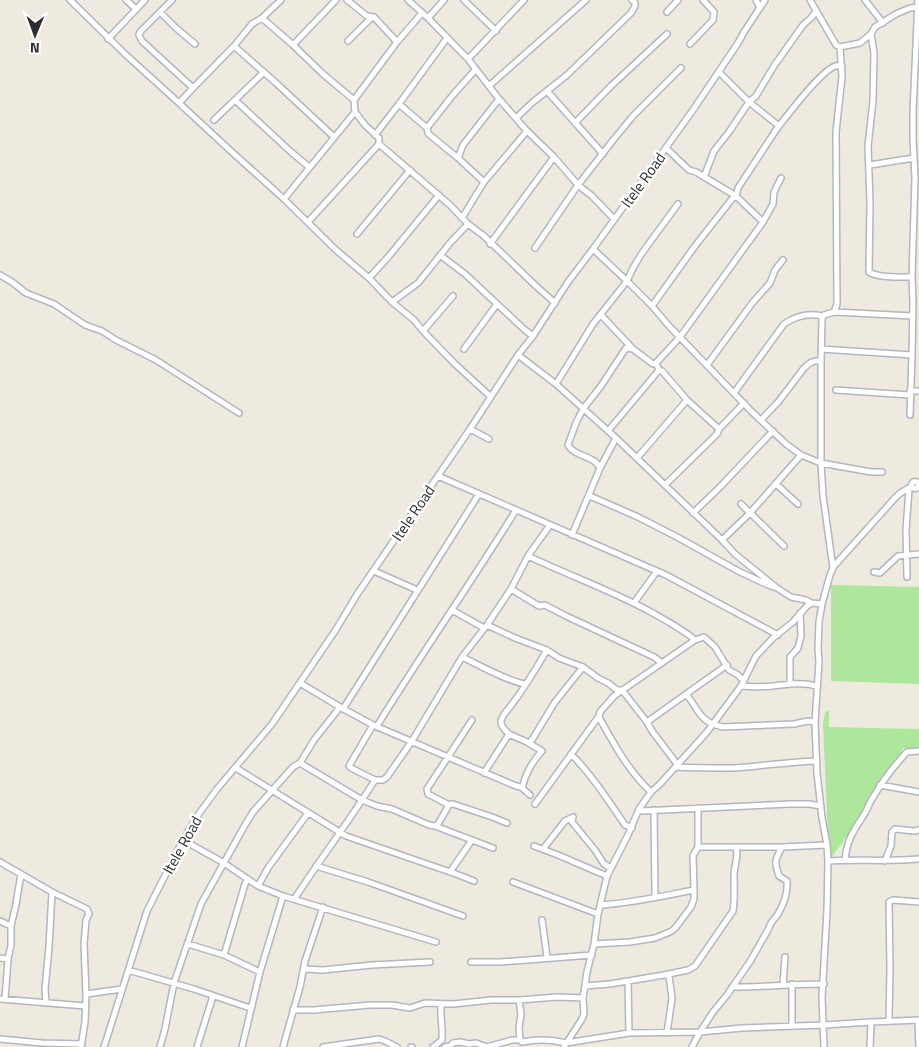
<svg xmlns="http://www.w3.org/2000/svg" width="919" height="1047" font-family="'Titillium Web',sans-serif">
<style>
.green{fill:#aee79b}
.lines{fill:none;stroke-linecap:round;stroke-linejoin:round}
.minor-casing{stroke:#b3b5c1;stroke-width:8}
.minor{stroke:#fff;stroke-width:5}
.labels{text-anchor:middle;dominant-baseline:central;stroke-width:5;stroke-linejoin:round;paint-order:stroke}
.street-label{font-size:15px;fill:#2d2d2d;stroke:#fff}
</style>
<rect width="100%" height="100%" fill="#efeae0"/>
<path class="green" d="M 831,585 L 919,587 L 919,684 L 831,681 Z
M 829,710 L 829,727 L 919,729 L 919,749 L 903,748 C 888,780 867,810 845,839 C 840,846 835,853 829,860 L 823,724 L 825,713 Z"/>
<g class="lines">
<defs>
<path id="minor" d="M 70,0 L 125,54 L 179,103 L 233,153 L 284,199 L 336,250 L 369,278 L 392,302 L 414,320 L 423,331 L 455,364 L 491,397
M 126,0 L 136,9
M 172,0 L 140,32 L 139,35 L 142,41 L 193,88 L 234,46 L 252,24 L 262,18 L 293,45 L 323,74 L 354,100 L 355,112 L 365,125 L 379,138 L 379,144 L 451,206 L 468,224 L 484,236 L 536,286 L 555,303
M 347,0 L 367,16 L 374,17 L 397,42
M 408,0 L 428,18 L 468,59 L 499,99 L 527,131 L 554,157 L 578,185 L 592,196 L 614,219
M 464,0 L 496,31
M 756,0 L 760,8
M 810,0 L 836,45 L 840,47 L 860,43 L 871,34 L 875,27 L 896,14 L 910,8 L 918,7
M 865,0 L 883,23
M 160,12 L 176,28 L 195,44
M 667,12 L 678,0
M 262,18 L 281,0
M 428,18 L 444,0
M 871,34 L 874,53 L 873,101 L 868,146 L 870,202 L 869,272 C 877,278 901,277 912,277
M 108,39 L 145,0
M 348,41 L 372,17
M 690,44 L 713,20 L 714,12 L 703,0
M 293,45 L 336,0
M 234,46 L 275,82 L 334,137
M 468,59 L 524,0
M 490,85 L 586,0
M 547,91 L 603,154
M 235,100 L 290,151 L 309,167
M 354,100 L 397,42 L 422,13
M 179,103 L 193,88
M 399,104 L 427,128 L 428,133 L 431,136 L 458,158 L 484,182
M 516,118 L 533,102 L 567,75 L 631,13 L 635,6 L 635,3 L 632,0
M 214,120 L 264,72
M 575,123 L 611,86 L 667,34
M 779,126 C 790,112 820,72 835,66 C 838,65 839,66 842,67
M 427,128 L 452,96 L 476,69
M 375,135 L 399,104 L 447,38
M 666,148 L 689,170 L 696,172 L 736,196 L 763,222
M 458,158 L 463,145 L 499,99
M 870,165 L 914,158
M 704,177 L 714,151 L 729,132 L 749,102 L 756,96 L 774,66 L 803,25 L 812,17 L 816,11
M 284,199 L 355,112
M 462,218 L 484,182 L 527,131
M 308,222 L 379,144
M 357,234 L 410,170
M 490,244 L 554,157
M 535,248 L 578,185 L 614,139 L 633,116 L 681,68
M 593,249 L 627,281 L 652,306 L 669,326 L 752,412 L 786,444 L 801,455 L 821,463 L 871,472 L 882,472
M 440,255 L 465,274 L 525,330 L 533,336
M 0,275 L 12,282 L 26,293 L 54,304 L 85,325 L 102,331 L 116,340 L 156,360 L 239,413
M 369,278 L 389,256 L 439,195
M 392,302 L 418,283 L 450,243 L 468,224
M 652,306 L 695,246 L 732,199 L 736,196 L 738,188 L 776,130 L 779,126 L 749,102 L 719,72
M 834,312 L 913,316
M 601,315 L 633,349 L 653,364 L 656,363
M 423,331 L 453,296
M 464,349 L 497,304
M 821,349 L 912,355
M 518,355 L 556,384 L 616,438 L 722,540 L 735,554 L 777,588
M 656,363 L 680,337 L 763,222 L 773,204 L 774,192 L 781,178
M 656,363 L 659,370 L 662,371 L 687,400 L 719,429 L 717,434 L 665,485
M 707,365 L 753,302 L 770,283 L 775,270 L 783,260
M 556,384 L 593,324 L 627,281 L 633,268 L 642,253 L 678,204
M 836,390 L 910,395
M 910,391 L 919,391
M 734,393 L 784,324 C 796,316 809,313 822,316
M 910,415 L 912,355 L 913,302 L 912,277 L 915,178 L 913,139 L 913,112 L 918,0
M 761,420 L 779,401 L 804,368 L 810,363 L 815,361 L 821,361
M 470,429 L 489,439
M 719,429 L 744,403
M 608,431 L 659,370
M 637,458 L 687,400
M 600,468 L 616,438
M 438,476 L 666,575 L 778,635
M911.5 485a3.5 3.5 0 1 1 7 0a3.5 3.5 0 1 1-7 0Z
M 776,484 L 798,504
M 588,497 L 600,468 C 594,455 574,457 568,445 L 576,423 L 583,409 L 601,386 L 626,348 L 633,349
M 741,504 L 784,546
M 693,513 L 719,488 L 773,431
M 572,535 L 587,499 L 590,496 L 638,517 L 679,538 L 738,571 L 768,585 L 777,588 L 791,597 L 806,600 L 811,603
M 722,540 L 750,513 L 801,455
M 528,556 C 568,575 610,590 649,611 C 665,620 681,628 695,640 L 704,637 L 715,647 L 729,670 L 738,675 L 744,681
M 833,568 L 823,496 L 821,463 L 821,361 L 822,318 L 824,315 L 834,312 L 837,304 L 836,132 L 842,76 L 840,47
M 374,571 L 417,590
M 874,572 L 880,573 L 898,556 L 919,554
M 907,577 L 906,530 L 909,489
M 511,589 L 539,606 L 545,605 L 566,616 L 654,657 L 662,663
M 634,603 L 657,571
M 452,610 L 484,628
M 487,625 L 515,638 L 547,650 L 559,658 L 583,667 L 598,678 L 608,683 L 617,690 L 622,690 L 647,722 L 652,731 L 677,764
M 462,657 C 477,664 511,683 526,684
M 300,683 L 340,707 L 373,725 L 516,786 L 521,787 L 523,785 C 526,773 533,761 542,751 L 527,742 L 509,734 L 484,773
M 790,683 L 790,657 L 798,648 L 801,636 L 800,613
M 741,686 C 751,687 762,687 773,686 C 788,684 802,682 817,686
M 686,694 C 700,711 699,722 723,727 L 794,724 L 808,721 L 815,722
M 343,709 L 479,494
M 472,720 L 427,789 L 428,794 L 449,805 L 451,804 L 453,804 L 492,817 L 507,823
M 647,722 L 727,665
M 373,725 L 349,766 L 351,768 L 375,780 L 383,780 L 387,777 L 412,741 L 462,657 L 487,625 L 511,589 L 528,556 L 550,525
M 377,726 C 422,653 471,583 516,510
M 509,734 C 506,731 500,726 501,721 C 502,715 509,709 512,704 C 525,688 536,668 547,650
M 530,743 L 555,702 L 583,667
M 571,754 C 592,775 608,800 625,825 L 632,828
M 300,763 L 362,800 L 377,806 L 392,809 L 429,825 L 435,826 L 438,824 L 449,805
M 676,767 C 695,768 715,768 734,768 C 762,766 789,762 816,761
M 236,768 L 346,836 L 456,874 L 474,881
M 880,785 L 919,792
M 521,787 L 530,795
M 651,792 C 629,772 614,744 600,719 L 599,716 L 600,712 L 614,696 L 695,640
M 535,804 L 599,716
M 639,809 L 641,811 L 790,804 L 809,804 L 821,806
M 654,810 L 655,897
M 435,826 L 472,840
M 183,840 L 224,863 L 258,886 L 283,896 L 436,942
M 534,846 L 558,855 L 607,876
M 698,847 L 782,847 L 827,845
M 543,849 L 565,821 L 573,817 L 572,822 L 595,850 L 604,864 L 611,868
M 845,860 C 847,839 854,830 865,813 C 868,808 870,801 874,796 C 883,780 895,765 907,752 L 919,751
M 828,861 C 858,859 889,862 919,859
M 885,861 L 891,846 L 892,832 L 895,829 L 914,831 L 919,830
M 0,862 L 52,892 L 87,909 L 89,914 L 86,920 L 84,944 L 86,994 L 85,1022 L 81,1047
M 316,866 L 368,882 L 463,916
M 450,872 L 472,840 L 493,848
M 513,882 L 598,914
M 258,886 L 268,868 L 308,813
M 295,898 C 321,858 350,820 375,780
M 601,905 C 632,903 663,896 694,890 L 693,856 L 698,847 L 698,808
M 542,920 L 547,957
M 0,921 L 11,926
M 188,944 L 224,955 L 260,972
M 594,944 L 630,942 L 655,938 L 672,931 L 676,927 L 691,907 L 694,899 L 694,888
M 224,955 L 245,884 L 248,879
M 0,958 L 8,959
M 471,962 L 500,962 L 592,955
M 304,969 L 323,970 L 372,965 L 430,962
M 128,970 L 194,989 L 250,1008
M 664,975 L 688,970 L 695,966 L 733,911 C 735,899 734,887 734,875 C 734,866 739,856 736,847
M 628,981 L 629,1033
M 792,984 L 792,1026
M 783,985 L 785,957
M 585,986 L 610,984 L 664,975 L 669,976 L 672,998 L 667,1033
M 732,987 C 763,987 793,984 824,984
M 86,994 L 122,989
M 0,999 L 85,1006
M 5,999 L 8,959 L 11,945 L 11,926 L 16,904 L 21,874
M 519,1000 L 521,1014 L 519,1028 L 520,1040
M 46,1003 L 45,989 L 49,947 L 52,892
M 293,1010 L 314,1010 L 370,1005 L 392,1005 L 410,1008 L 425,1003 L 453,1004 L 491,1000 L 519,1000 L 557,997 L 583,998
M 889,1021 L 890,968 L 889,902 L 893,900 L 919,902
M 918,1021 L 919,1047
M 0,1039 L 42,1043 L 82,1044
M 104,1047 L 147,911 L 183,840 L 198,815 L 217,789 L 272,724 L 335,631 L 358,593 L 470,429 L 518,355 L 533,336 L 568,282 L 593,249 L 693,110 L 738,43 L 744,32 L 765,0
M 160,1047 L 165,1029 L 174,983 L 201,904 L 245,825 L 253,812 L 293,767 L 300,763 L 314,740 L 340,707
M 197,1047 L 213,996
M 242,1047 L 260,972 L 283,896
M 283,1047 L 300,987 L 305,961 L 323,907
M 323,1047 L 379,1039 L 385,1041 L 397,1047
M 411,1047 L 412,1047
M 433,1047 L 442,1040 C 443,1028 440,1016 441,1004
M 445,1047 L 450,1046 L 453,1043 L 460,1042 L 469,1044 L 476,1043 L 487,1047 L 512,1040 L 520,1040 L 522,1042 C 537,1039 551,1039 566,1043 L 629,1033 L 700,1032 L 742,1028 L 824,1025 L 871,1022 L 919,1020
M 564,1047 L 582,1019 L 584,1014 L 583,998 L 587,972 L 594,944 L 598,914 L 607,876 L 628,835 L 639,809 L 651,792 L 660,784 L 707,732 L 741,686 L 756,656 L 773,638 L 793,622 L 807,606 L 811,603 L 822,604
M 692,1047 L 700,1032 L 713,1012 L 727,995 L 751,960 L 769,928 C 770,922 775,919 778,914 C 784,903 788,894 787,881 L 779,876 C 774,861 775,860 782,847
M 824,1047 L 822,997 L 827,911 L 828,861 L 827,845 L 822,818 L 817,773 L 815,722 L 819,662 L 818,649 L 819,622 L 822,604 L 830,575 L 834,566 L 895,498 L 899,494 L 912,486
M 870,1047 L 871,1022"/>
</defs>
<use href="#minor" class="minor-casing"/>
<use href="#minor" class="minor"/>
</g>
<g class="labels">
<g class="street-label">
<text transform="translate(643 180) rotate(-54)">Itele Road</text>
<text transform="translate(413 513) rotate(-56)">Itele Road</text>
<text transform="translate(182 845) rotate(-61)">Itele Road</text>
</g>
</g>
<g transform="translate(35 35) rotate(181)" stroke="#ffffff" stroke-width="4" paint-order="stroke">
<path d="M0-4L9 19L0 12L-9 19Z" fill="#2d2d2d"/>
<text y="-8" font-size="14" font-weight="bold" text-anchor="middle" fill="#2d2d2d">N</text>
</g>
</svg>
